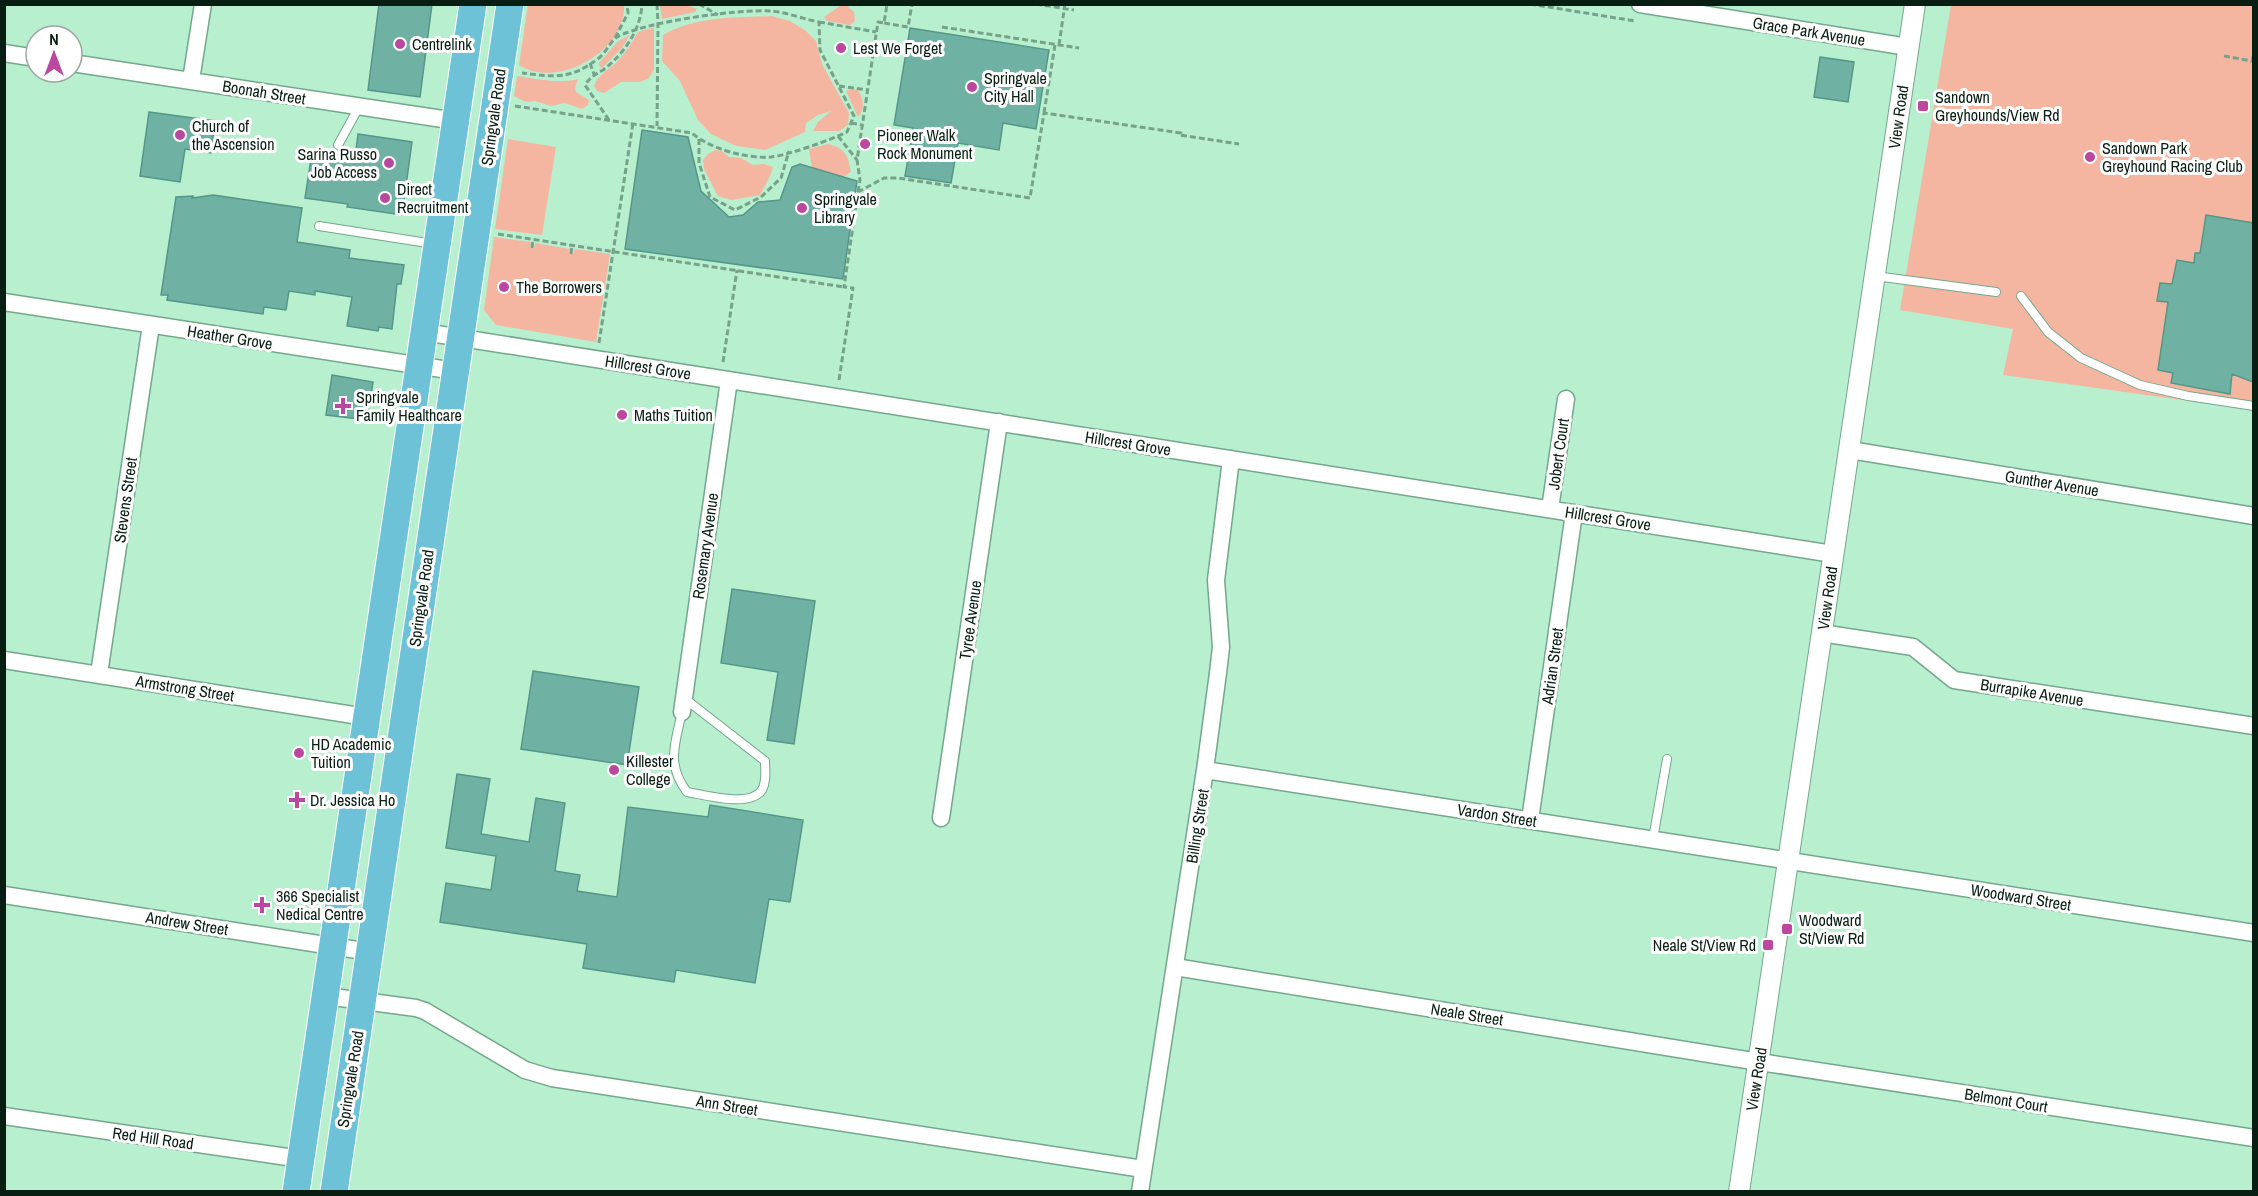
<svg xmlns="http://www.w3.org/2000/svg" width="2258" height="1196" font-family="'Archivo Narrow',sans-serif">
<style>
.green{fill:#f5b6a1}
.building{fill:#6fb2a4;stroke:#549789;stroke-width:1.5}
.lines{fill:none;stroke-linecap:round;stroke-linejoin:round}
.service-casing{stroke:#72a88a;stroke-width:10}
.minor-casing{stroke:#72a88a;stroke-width:19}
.tertiary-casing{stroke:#72a88a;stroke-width:22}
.trunk-casing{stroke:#fff;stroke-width:29}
.path{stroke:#77a28a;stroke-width:3;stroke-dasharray:6 3;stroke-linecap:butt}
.service{stroke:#fff;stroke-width:8}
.minor{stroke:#fff;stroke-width:16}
.tertiary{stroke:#fff;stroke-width:20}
.trunk{stroke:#6ec2d8;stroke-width:27}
.poi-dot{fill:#bc479e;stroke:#fff;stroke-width:2}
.labels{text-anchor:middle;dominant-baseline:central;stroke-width:6;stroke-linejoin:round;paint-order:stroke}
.street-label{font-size:16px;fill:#081e13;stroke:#fff}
.poi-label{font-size:16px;fill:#081e13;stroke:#fff;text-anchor:start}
</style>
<rect width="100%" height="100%" fill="#b8efcf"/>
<path class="green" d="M 528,5 L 624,5 C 626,51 557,90 519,65 Z
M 660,5 L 686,5 L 697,9 L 695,12 L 662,19 Z
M 841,5 L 846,5 L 854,12 L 855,21 L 850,25 L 827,21 L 824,17 Z
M 1951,5 L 2253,5 L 2253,410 L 2003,375 L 2013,329 L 1900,310 Z
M 772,16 L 790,21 L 806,31 L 816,41 L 822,64 L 849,113 L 848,125 L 839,131 L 813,131 L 818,122 L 831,111 L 818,115 L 806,123 L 805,132 L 765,150 L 736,146 L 711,134 L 698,120 L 680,81 L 662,61 L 663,35 C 697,16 734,18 772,16 Z
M 654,27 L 654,70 L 649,78 L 640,82 L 621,82 L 604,93 L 597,91 L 594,86 C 597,75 610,69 618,61 C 626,52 632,42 638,32 Z
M 630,35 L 622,48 L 602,68 L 599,66 L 599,63 L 618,41 Z
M 517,76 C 538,79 557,84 578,79 L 575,88 L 576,92 L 589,100 L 588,105 L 582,109 L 565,103 L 551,106 L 535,101 L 526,102 L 514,96 Z
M 853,89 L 858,90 C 864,100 865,108 858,117 L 846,91 Z
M 508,139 L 556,147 L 542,235 L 495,229 Z
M 828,144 C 845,148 848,155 851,172 L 843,177 L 812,168 L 809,149 Z
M 715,150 L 722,151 L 729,157 L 741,158 L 753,165 L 764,164 L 773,167 L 771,174 L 760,195 L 731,200 L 718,196 L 704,169 L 703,160 L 708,154 Z
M 494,237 L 531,242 L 530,248 L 534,248 L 535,243 L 570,249 L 569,253 L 573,254 L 575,249 L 610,254 L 596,342 L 496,325 L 484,310 Z"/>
<path class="building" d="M 379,4 L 432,4 L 420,97 L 368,90 Z
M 910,28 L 1049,50 L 1036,129 L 1003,123 L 999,150 L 958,143 L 951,183 L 905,176 L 913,128 L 894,125 Z
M 1820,57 L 1854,62 L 1848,102 L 1814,97 Z
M 149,112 L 215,121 L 211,153 L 185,149 L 180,182 L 140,176 Z
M 642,130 L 688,137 L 701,191 L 729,217 L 743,215 L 758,202 L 780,200 L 792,167 L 800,164 L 857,181 L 843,279 L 625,249 Z
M 358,134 L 412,142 L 402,215 L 347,207 L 348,204 L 305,198 L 312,152 L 355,158 Z
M 213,195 L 302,208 L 297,242 L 350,250 L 349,258 L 404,265 L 401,284 L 397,284 L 392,329 L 379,327 L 378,331 L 347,326 L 352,297 L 315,291 L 315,295 L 289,291 L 286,310 L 264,307 L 263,314 L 167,300 L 168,295 L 161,295 L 176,197 L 193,196 L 192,198 Z
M 2206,215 L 2253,223 L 2253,382 L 2232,374 L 2230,394 L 2171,383 L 2173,373 L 2158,370 L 2168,302 L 2157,301 L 2160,283 L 2172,284 L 2177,260 L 2194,263 L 2195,253 L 2200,253 Z
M 332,375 L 373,382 L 367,420 L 326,415 Z
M 732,589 L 815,601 L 794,744 L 767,740 L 778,672 L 721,663 Z
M 533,671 L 639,687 L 627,765 L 521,749 Z
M 457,774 L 490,779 L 481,834 L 529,842 L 536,798 L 565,803 L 555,871 L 580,875 L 577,891 L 617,897 L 628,807 L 708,817 L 710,805 L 803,820 L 790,902 L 769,899 L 755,983 L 676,970 L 674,982 L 583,968 L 587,944 L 440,922 L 446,883 L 491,890 L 496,856 L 446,848 Z"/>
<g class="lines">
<defs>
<path id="service" d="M 338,145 L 359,107
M 319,226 L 434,244
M 1875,276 L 1996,292
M 2021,296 L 2048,332 L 2081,358 L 2140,385 L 2188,396 L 2254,406
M 682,712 C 675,744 666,764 687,792 C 705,795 750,808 762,790 C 767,781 765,770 765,761 L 684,698
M 1653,839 L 1667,759"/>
<path id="minor" d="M 1640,4 L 1908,47
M 4,53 L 36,58
M 72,63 L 456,121
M 191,80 L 203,4
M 4,302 L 455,371
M 424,332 L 1833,554
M 1850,450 L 2254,516
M 1550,509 L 1566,399
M 1821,633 L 1913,647 L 1954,680 L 2254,726
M 4,660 L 366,717
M 99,674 L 151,325
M 682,712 L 729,380
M 1205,770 L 2254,933
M 941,818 L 999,422
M 1530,820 L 1574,513
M 4,895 L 370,952
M 1175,967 L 1734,1058 L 2254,1138
M 326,996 L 416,1008 L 425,1011 L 525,1070 L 552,1078 L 1143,1169
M 4,1116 L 301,1159
M 1140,1192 L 1205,770 L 1218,673 L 1221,647 L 1216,580 L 1231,459"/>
<path id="tertiary" d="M 1739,1192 L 1915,4"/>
<path id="trunk" d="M 296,1192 L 473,4
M 334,1192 L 510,4"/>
</defs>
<use href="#service" class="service-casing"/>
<use href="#minor" class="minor-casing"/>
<use href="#tertiary" class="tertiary-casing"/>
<use href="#trunk" class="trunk-casing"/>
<path class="path" d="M 657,4 L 658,23 L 657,126
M 699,4 L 718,15
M 1036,4 L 1074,10
M 1530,4 L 1635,21
M 819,22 L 876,32
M 884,23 L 908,27 L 912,4
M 942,27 L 1079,48
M 615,38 L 628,13 L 627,4
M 1059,45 L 1065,4
M 2224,56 L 2252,61 L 2254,53
M 590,63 L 594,74
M 839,86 L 868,90
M 515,106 L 692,133 C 710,149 747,159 771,157 C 789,155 830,140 847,132 L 854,116 L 820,50 L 819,22 C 803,19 786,12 770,11 C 738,9 644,22 617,37 C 610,42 606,52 599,58 C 570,80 556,77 522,73
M 1044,113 L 1055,45
M 609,120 L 585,85 C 591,76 595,75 603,70 C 623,55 641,30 642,4
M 851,123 L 862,125
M 838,136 L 857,160
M 699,139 L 699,163 L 710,197 L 735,210 L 761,197 L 781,178 L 789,151
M 858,192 L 860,180 L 857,160 L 878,22 L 884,23 L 887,4
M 498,234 L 844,287
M 532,248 L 533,239
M 571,254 L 572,245
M 599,343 L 633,123
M 723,362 L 737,270
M 839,380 L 853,288 L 844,287 L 858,192 L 884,178 L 898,178 L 1030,198 L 1044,113 L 1181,133 L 1180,135 L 1239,144"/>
<use href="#service" class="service"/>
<use href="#minor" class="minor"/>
<use href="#tertiary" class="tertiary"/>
<use href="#trunk" class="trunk"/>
</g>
<g class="poi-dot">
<circle cx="400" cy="44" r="6"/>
<circle cx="841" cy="48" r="6"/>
<circle cx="972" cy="87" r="6"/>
<rect x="1917" y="100" width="12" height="12" rx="3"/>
<circle cx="180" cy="135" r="6"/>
<circle cx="865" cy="144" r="6"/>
<circle cx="2090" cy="157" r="6"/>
<circle cx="389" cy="163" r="6"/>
<circle cx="385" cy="198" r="6"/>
<circle cx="802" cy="208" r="6"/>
<circle cx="504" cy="287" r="6"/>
<path d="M340 397h6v6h6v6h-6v6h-6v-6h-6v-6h6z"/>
<circle cx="622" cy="415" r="6"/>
<circle cx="299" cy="753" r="6"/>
<circle cx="614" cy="770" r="6"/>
<path d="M294 791h6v6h6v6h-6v6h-6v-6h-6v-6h6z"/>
<path d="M259 896h6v6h6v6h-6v6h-6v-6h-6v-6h6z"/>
<rect x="1781" y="923" width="12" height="12" rx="3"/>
<rect x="1762" y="939" width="12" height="12" rx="3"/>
</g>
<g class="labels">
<g class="street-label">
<text transform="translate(1809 31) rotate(9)">Grace Park Avenue</text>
<text transform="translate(264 92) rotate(9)">Boonah Street</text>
<text transform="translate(493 117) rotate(-82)">Springvale Road</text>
<text transform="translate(1898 117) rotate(-82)">View Road</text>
<text transform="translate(230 337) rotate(9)">Heather Grove</text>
<text transform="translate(648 367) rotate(9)">Hillcrest Grove</text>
<text transform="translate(1128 443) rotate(9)">Hillcrest Grove</text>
<text transform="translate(1558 454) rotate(-82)">Jobert Court</text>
<text transform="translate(2052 483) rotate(9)">Gunther Avenue</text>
<text transform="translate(125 500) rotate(-82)">Stevens Street</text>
<text transform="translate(1608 518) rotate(9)">Hillcrest Grove</text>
<text transform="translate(705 546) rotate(-82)">Rosemary Avenue</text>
<text transform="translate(421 598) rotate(-82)">Springvale Road</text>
<text transform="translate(1827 598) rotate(-82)">View Road</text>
<text transform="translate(970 620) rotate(-82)">Tyree Avenue</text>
<text transform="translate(1552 666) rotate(-82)">Adrian Street</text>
<text transform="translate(185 688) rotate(9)">Armstrong Street</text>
<text transform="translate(2032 692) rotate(9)">Burrapike Avenue</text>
<text transform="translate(1497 815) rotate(9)">Vardon Street</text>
<text transform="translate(1197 826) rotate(-81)">Billing Street</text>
<text transform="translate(2021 897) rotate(9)">Woodward Street</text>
<text transform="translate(187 923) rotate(9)">Andrew Street</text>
<text transform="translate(1467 1014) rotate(9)">Neale Street</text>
<text transform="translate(350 1079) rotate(-81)">Springvale Road</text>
<text transform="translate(1756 1079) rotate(-81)">View Road</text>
<text transform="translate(2006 1100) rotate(9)">Belmont Court</text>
<text transform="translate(727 1105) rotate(9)">Ann Street</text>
<text transform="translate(153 1138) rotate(8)">Red Hill Road</text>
</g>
<g class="poi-label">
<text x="412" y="44">Centrelink</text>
<text x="853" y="48">Lest We Forget</text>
<text x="984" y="78">Springvale<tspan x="984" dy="18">City Hall</tspan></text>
<text x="1935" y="97">Sandown<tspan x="1935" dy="18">Greyhounds/View Rd</tspan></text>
<text x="192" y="126">Church of<tspan x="192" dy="18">the Ascension</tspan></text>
<text x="877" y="135">Pioneer Walk<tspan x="877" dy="18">Rock Monument</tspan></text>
<text x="2102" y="148">Sandown Park<tspan x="2102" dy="18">Greyhound Racing Club</tspan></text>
<text x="377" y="154" text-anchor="end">Sarina Russo<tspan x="377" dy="18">Job Access</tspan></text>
<text x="397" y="189">Direct<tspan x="397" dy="18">Recruitment</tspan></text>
<text x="814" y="199">Springvale<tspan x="814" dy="18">Library</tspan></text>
<text x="516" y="287">The Borrowers</text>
<text x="356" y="397">Springvale<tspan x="356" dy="18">Family Healthcare</tspan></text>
<text x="634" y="415">Maths Tuition</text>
<text x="311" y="744">HD Academic<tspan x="311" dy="18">Tuition</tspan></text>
<text x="626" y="761">Killester<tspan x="626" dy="18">College</tspan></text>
<text x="310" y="800">Dr. Jessica Ho</text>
<text x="276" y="896">366 Specialist<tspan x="276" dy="18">Nedical Centre</tspan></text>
<text x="1799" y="920">Woodward<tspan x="1799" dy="18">St/View Rd</tspan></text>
<text x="1756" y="945" text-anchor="end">Neale St/View Rd</text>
</g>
</g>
<rect width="2258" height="1196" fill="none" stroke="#081e13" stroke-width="12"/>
<g transform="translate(54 54)"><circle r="28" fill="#ffffff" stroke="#9ca5a1" stroke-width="1.5"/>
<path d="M0-4.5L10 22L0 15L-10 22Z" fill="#bc479e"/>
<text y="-9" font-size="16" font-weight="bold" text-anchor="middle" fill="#081e13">N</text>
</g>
</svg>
